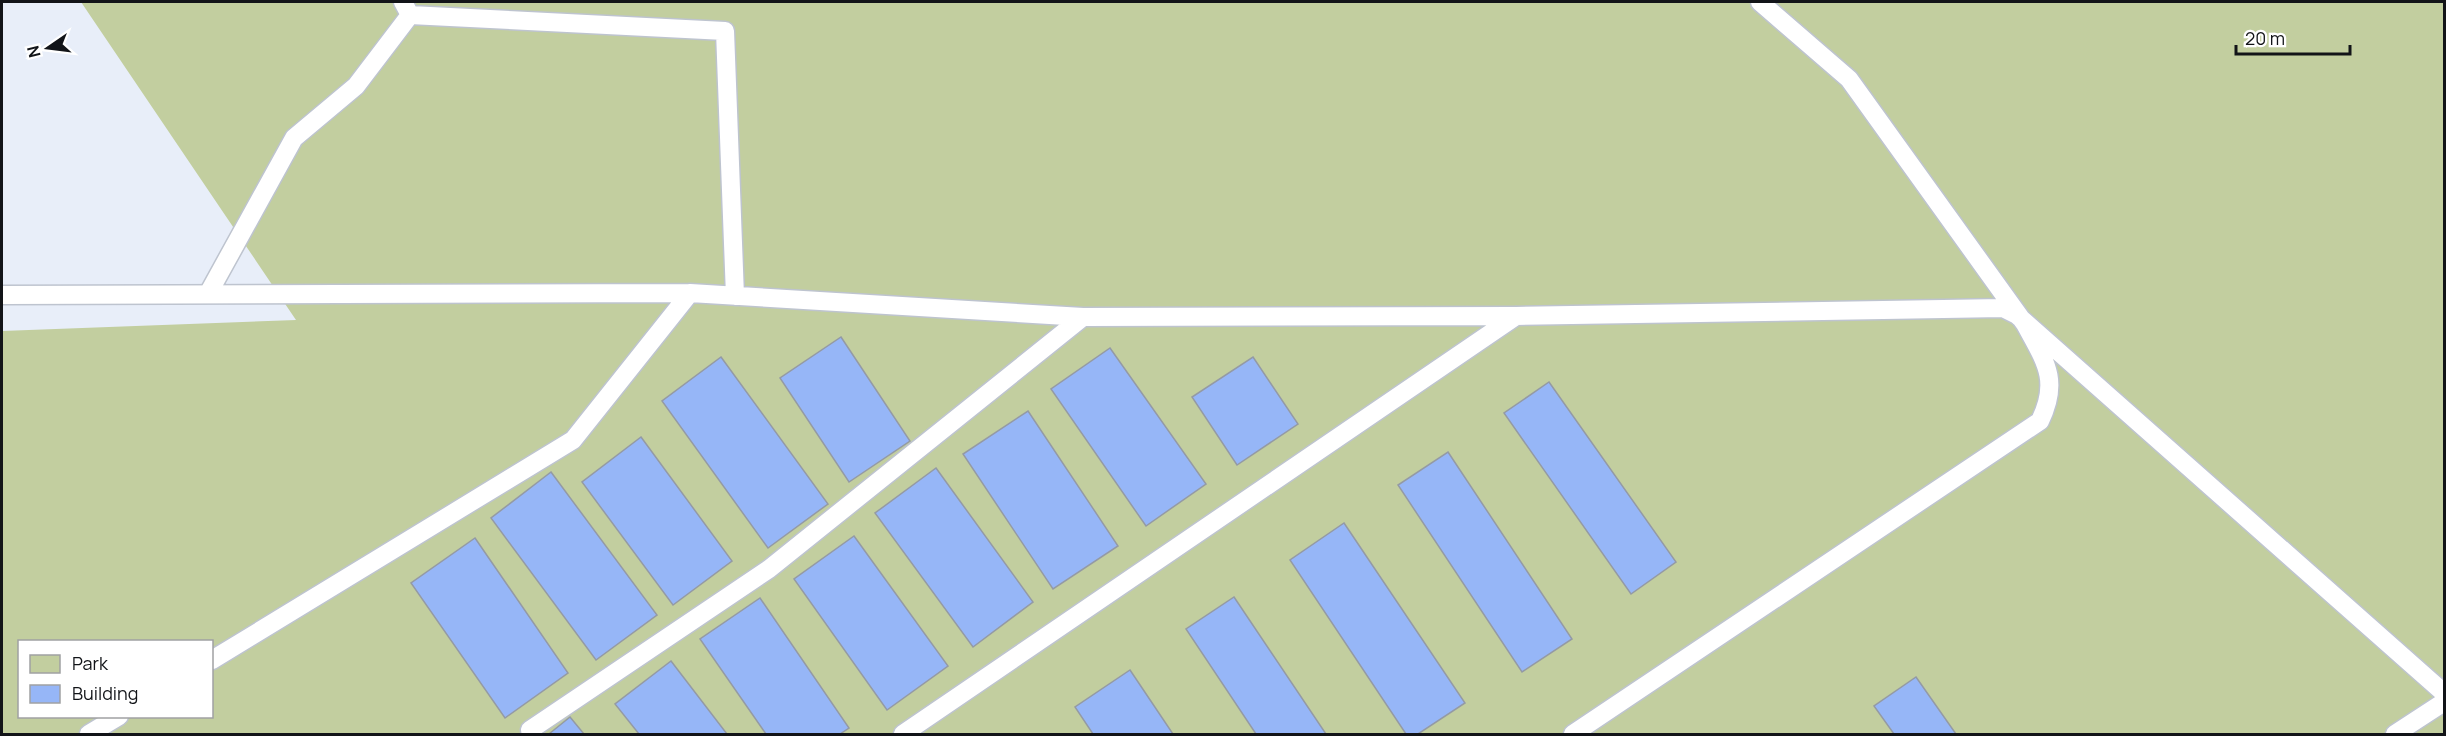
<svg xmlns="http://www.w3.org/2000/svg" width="2446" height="736" font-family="Manrope,sans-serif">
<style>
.green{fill:#c2ce9f;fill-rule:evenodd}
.building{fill:#96b6f7;stroke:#949aa4;stroke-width:1.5}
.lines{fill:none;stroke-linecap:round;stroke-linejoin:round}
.lane-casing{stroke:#bec4cf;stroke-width:21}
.lane{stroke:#fff;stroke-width:18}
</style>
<rect width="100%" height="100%" fill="#e8eef9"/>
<path class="green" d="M 81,2 L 2444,2 L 2444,734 L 2,734 L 2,331 L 296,320 ZM 20,642 L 212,642 L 212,716 L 20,716 Z"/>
<path class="building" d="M 841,337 L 910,441 L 849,482 L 780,378 Z
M 1110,348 L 1206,484 L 1146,526 L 1051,389 Z
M 721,357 L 828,504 L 768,548 L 662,401 Z
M 1253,357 L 1298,424 L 1237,465 L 1192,397 Z
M 1549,382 L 1676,562 L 1631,594 L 1504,413 Z
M 1028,411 L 1118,546 L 1053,589 L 963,454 Z
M 641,437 L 732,561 L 673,605 L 582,482 Z
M 1448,452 L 1572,639 L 1522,672 L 1398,485 Z
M 936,468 L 1033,602 L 973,647 L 875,513 Z
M 551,472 L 657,615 L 596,660 L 491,518 Z
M 1344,523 L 1465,703 L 1418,734 L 1406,734 L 1290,560 Z
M 854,536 L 948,666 L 887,710 L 794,579 Z
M 475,538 L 568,673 L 505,718 L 411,583 Z
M 1234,597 L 1326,734 L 1256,734 L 1186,629 Z
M 760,598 L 849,728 L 840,734 L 766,734 L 700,639 Z
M 671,661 L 727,734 L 639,734 L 615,704 Z
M 1130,670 L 1173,734 L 1093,734 L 1075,707 Z
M 1916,677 L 1956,734 L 1894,734 L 1874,706 Z
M 570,717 L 584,734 L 549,734 Z"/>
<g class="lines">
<defs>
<path id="lane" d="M 410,15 L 725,31 L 735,296
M 208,294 L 294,138 L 356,86 L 410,15 L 403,2
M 2,295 L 690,293 L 1083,317 L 1516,316 L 2003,308 L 2017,315 L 2444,693
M 212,660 L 573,440 L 690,293
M 530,730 L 769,569 L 1083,317
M 89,734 L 119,716
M 903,734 L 1516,316
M 1573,734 L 2040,421 C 2060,380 2045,361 2025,324 L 1849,79 L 1760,2
M 2395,734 L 2444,702"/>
</defs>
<use href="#lane" class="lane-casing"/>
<use href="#lane" class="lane"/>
</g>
<rect width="2446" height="736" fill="none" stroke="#121418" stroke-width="6"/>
<rect x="18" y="640" width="195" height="78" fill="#ffffff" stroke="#a0a1a3" stroke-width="1.5"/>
<rect x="30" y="655" width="30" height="18" fill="#c2ce9f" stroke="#a0a1a3" stroke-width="1.5"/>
<text x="72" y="670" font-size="18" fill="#121418">Park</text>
<rect x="30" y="685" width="30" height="18" fill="#96b6f7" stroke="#a0a1a3" stroke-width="1.5"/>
<text x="72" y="700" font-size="18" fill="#121418">Building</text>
<g transform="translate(48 48) rotate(256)" stroke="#ffffff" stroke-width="4.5" paint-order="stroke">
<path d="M0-4.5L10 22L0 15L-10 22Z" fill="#121418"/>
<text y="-9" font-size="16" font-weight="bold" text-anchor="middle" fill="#121418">N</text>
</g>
<path d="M2236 45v9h114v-9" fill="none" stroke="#121418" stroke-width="3"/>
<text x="2245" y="45" font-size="18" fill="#121418" stroke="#ffffff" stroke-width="4.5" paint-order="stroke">20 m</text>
</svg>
